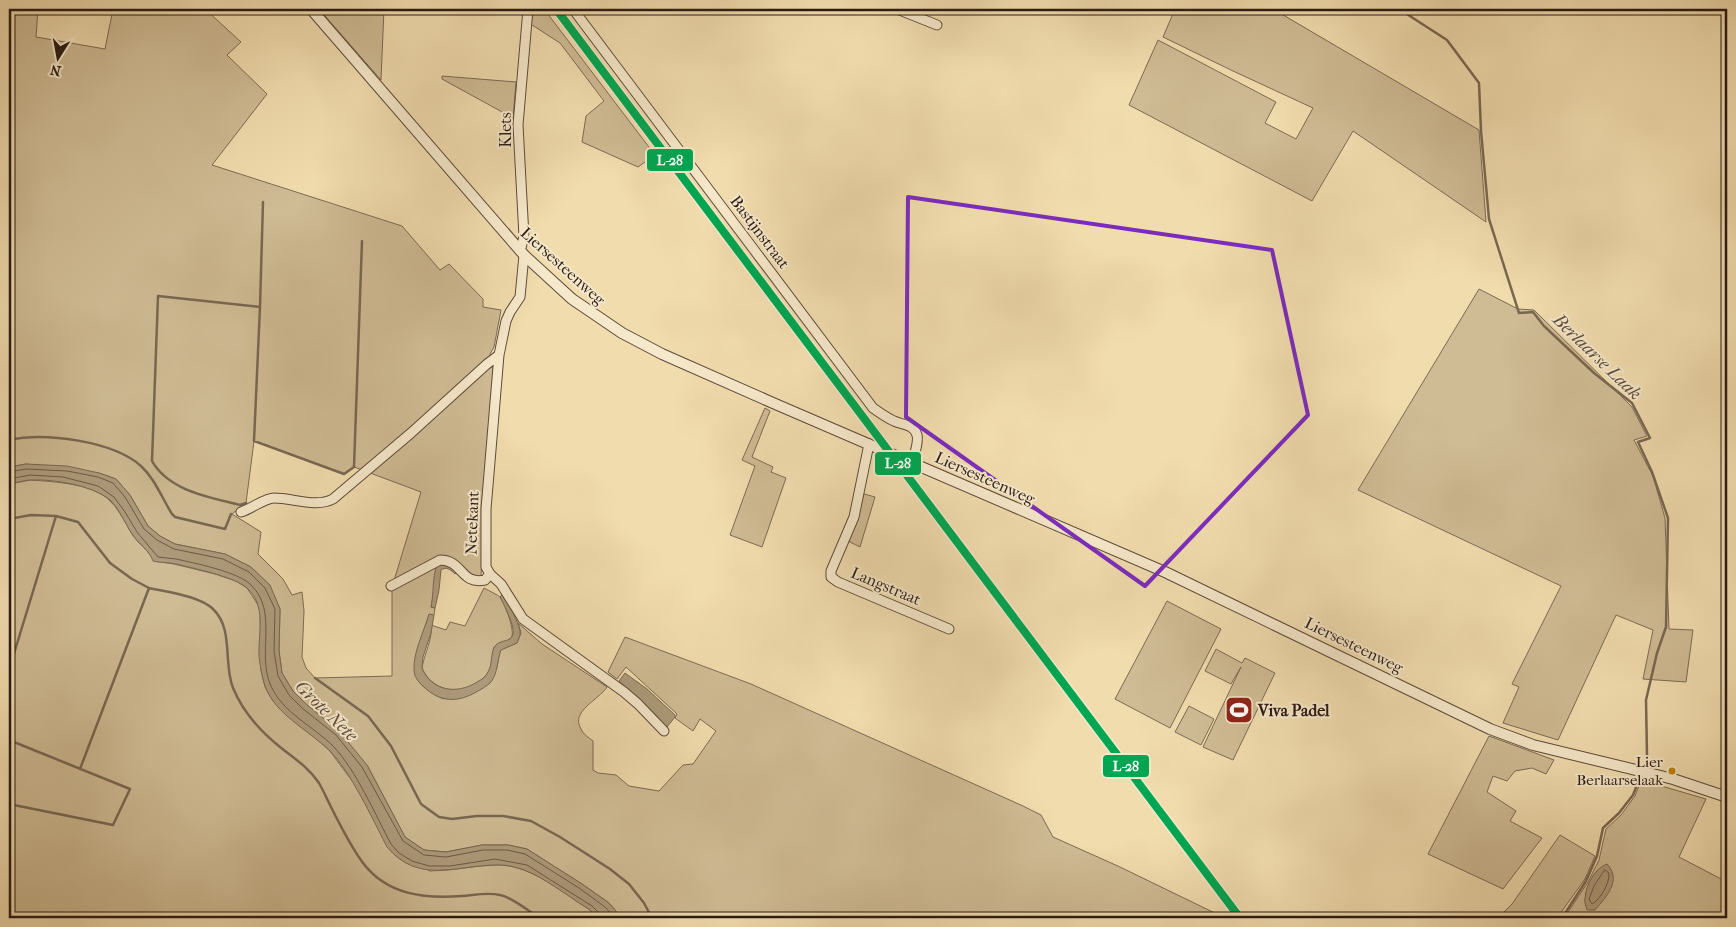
<svg xmlns="http://www.w3.org/2000/svg" width="1736" height="927" font-family="'IM FELL French Canon',serif">
<style>
.green{fill:#cfbb94;stroke:#7c6a54;fill-rule:evenodd}
.water{fill:#ad9a7a;stroke:#796751}
.lines{fill:none;stroke-linecap:round;stroke-linejoin:round}
.shore{stroke:#6c5a47;stroke-width:1}
.stream{stroke:#796751;stroke-width:2.5}
.minor-casing{stroke:#5c4a3a;stroke-width:11}
.tertiary-casing{stroke:#5c4a3a;stroke-width:12}
.minor{stroke:#f6e8ca;stroke-width:9}
.tertiary{stroke:#f6e8ca;stroke-width:10}
.rail-1-casing{stroke:#f6e8ca;stroke-width:11}
.rail-1{stroke:#00a651;stroke-width:8}
.marked{fill:none;stroke:#7b2cbf;stroke-width:4;stroke-linejoin:round}
.bus-dot{fill:#c48305;stroke:#f6e8ca;stroke-width:2}
.labels{text-anchor:middle;dominant-baseline:central;stroke-width:4;stroke-linejoin:round;paint-order:stroke}
.bus-label{font-size:15px;fill:#2a1a14;stroke:#f6e8ca;text-anchor:end}
.street-label{font-size:16px;fill:#2a1a14;stroke:#f6e8ca}
.poi-label{font-size:16px;font-weight:bold;fill:#2a1a14;stroke:#f6e8ca;text-anchor:start}
.water-label{font-size:18px;font-style:italic;fill:#5e4d3d;stroke:#f6e8ca}
.line-badge{stroke:#f6e8ca;stroke-width:2}
.badge-label{font-size:14px;text-anchor:middle;font-weight:bold;fill:#fff}
</style>
<rect width="100%" height="100%" fill="#f1dcae"/>
<filter id="stains"><feTurbulence type="fractalNoise" baseFrequency=".004" numOctaves="4"/><feColorMatrix values="0 0 0 0 .2 0 0 0 0 .09 0 0 0 0 .02 0 0 0 .5 -.17"/></filter>
<radialGradient id="worn" r=".72"><stop offset=".6" stop-color="#630" stop-opacity="0"/><stop offset="1" stop-color="#630" stop-opacity=".3"/></radialGradient>
<path class="green" d="M 9,9 L 38,9 L 36,37 L 105,49 L 113,9 L 205,9 L 241,42 L 227,55 L 267,94 L 212,165 L 402,226 L 440,270 L 449,264 L 483,299 L 483,307 L 501,310 L 494,347 L 490,354 L 494,372 L 484,511 L 481,576 L 476,578 L 439,564 L 431,607 L 435,608 L 434,615 L 429,615 C 424,633 406,667 420,683 C 425,690 436,694 443,699 L 490,683 L 497,667 L 500,650 L 517,643 L 521,633 L 518,623 L 542,644 L 607,687 C 599,700 570,711 581,729 C 583,734 589,738 593,741 L 593,770 L 598,773 L 616,775 L 629,786 L 659,791 L 683,765 L 693,764 L 716,731 L 700,719 L 693,731 L 675,718 L 677,714 L 626,667 L 617,679 L 608,672 L 625,637 L 751,684 L 1023,806 L 1041,815 L 1053,837 L 1120,867 L 1225,918 L 622,918 L 609,903 L 582,884 L 527,849 L 508,845 L 482,845 L 446,852 L 424,850 L 405,837 L 367,765 L 293,691 L 282,673 L 279,651 L 280,609 L 269,585 L 251,567 L 225,554 L 175,544 L 160,536 L 148,526 L 130,495 L 116,479 L 99,473 L 26,464 L 9,467 ZM 254,441 L 344,474 L 354,467 L 421,492 L 392,587 L 392,676 L 315,678 L 306,668 L 302,657 L 304,611 L 302,592 L 292,595 L 283,579 L 258,554 L 261,532 L 232,514 L 246,503 Z
M 319,9 L 384,9 L 381,80 Z
M 531,9 L 544,9 L 655,155 L 638,167 L 582,142 L 586,116 L 604,101 L 560,43 L 529,23 Z
M 1175,9 L 1273,9 L 1479,130 L 1486,222 L 1353,131 L 1312,201 L 1129,105 L 1158,40 L 1276,102 L 1265,123 L 1296,139 L 1313,108 L 1233,71 L 1163,37 Z
M 442,76 L 516,82 L 513,118 L 442,79 Z
M 1479,289 L 1518,309 L 1534,310 L 1632,407 L 1647,436 L 1634,440 L 1653,476 L 1665,518 L 1669,629 L 1693,630 L 1686,682 L 1643,679 L 1653,630 L 1616,615 L 1558,740 L 1503,723 L 1519,687 L 1512,684 L 1561,586 L 1358,490 Z
M 765,408 L 770,411 L 752,457 L 773,467 L 771,472 L 786,478 L 762,547 L 730,535 L 755,466 L 742,460 Z
M 31,480 C 54,482 94,483 111,502 C 120,511 125,523 132,534 C 138,544 149,550 154,561 L 174,564 L 215,574 L 236,581 L 247,588 L 260,608 L 261,670 L 265,687 L 273,701 L 329,750 L 350,778 L 429,871 C 452,871 471,866 494,865 C 529,863 562,892 590,910 L 597,918 L 9,918 L 9,484 Z
M 864,494 L 875,497 L 860,547 L 848,541 Z
M 484,588 C 489,591 497,594 501,598 C 505,604 516,633 511,638 C 507,642 499,644 494,647 C 492,656 492,667 487,674 C 470,697 433,695 422,668 C 424,654 433,639 431,625 L 446,630 L 450,622 L 465,626 Z
M 1167,601 L 1221,629 L 1170,728 L 1115,699 Z
M 1216,649 L 1242,663 L 1245,658 L 1275,673 L 1233,760 L 1203,747 L 1241,667 L 1231,684 L 1205,671 Z
M 1189,706 L 1214,719 L 1201,745 L 1175,732 Z
M 1489,736 L 1554,760 L 1546,774 L 1532,768 L 1515,771 L 1507,781 L 1493,776 L 1487,792 L 1516,811 L 1510,821 L 1542,838 L 1503,889 L 1428,854 Z
M 1641,780 L 1706,799 L 1679,857 L 1727,882 L 1727,918 L 1564,918 L 1588,882 L 1599,860 L 1606,829 L 1621,815 L 1635,796 Z
M 1560,835 L 1595,856 L 1585,879 L 1562,911 L 1560,918 L 1498,918 L 1512,904 Z"/>
<path class="water" d="M 26,464 L 67,466 L 99,473 L 116,479 L 130,495 L 148,526 L 160,536 L 175,544 L 225,554 L 251,567 L 270,585 L 280,609 L 279,651 L 282,673 L 293,691 L 306,704 L 339,731 L 367,765 L 405,837 L 424,850 L 446,852 L 482,845 L 508,845 L 527,849 L 582,884 L 609,903 L 622,918 L 597,918 L 590,910 C 572,899 542,876 524,870 C 516,867 503,864 494,865 C 454,866 418,884 387,847 C 372,818 351,772 329,750 C 308,730 275,714 265,686 C 262,677 260,666 259,656 C 258,633 267,606 247,588 C 235,577 193,568 176,564 C 168,562 161,563 153,561 C 149,550 139,544 132,534 C 125,523 119,508 109,499 C 91,485 53,479 31,480 C 24,480 16,483 9,484 L 9,467 Z
M 445,563 L 458,571 L 455,574 C 451,570 446,566 441,570 L 439,590 L 435,608 L 431,607 C 434,594 432,578 437,565 Z
M 502,595 C 507,599 519,623 520,631 C 521,636 518,639 517,643 L 501,650 C 497,660 498,673 491,682 C 487,686 482,689 478,691 C 458,703 440,703 423,686 C 418,682 414,676 414,670 C 413,652 424,632 429,614 L 434,615 L 431,633 L 423,657 L 422,668 C 431,691 457,695 477,682 C 481,680 486,677 488,672 C 493,664 490,653 495,646 C 500,639 511,643 513,634 C 515,626 504,605 500,597 Z
M 625,673 L 647,689 L 675,715 L 675,717 L 667,727 L 643,703 L 619,681 Z
M 1607,864 C 1622,880 1607,896 1595,910 L 1587,910 C 1586,906 1584,902 1585,898 C 1586,885 1595,868 1607,864 Z"/>
<g class="lines">
<path class="shore" d="M 9,472 L 26,469 L 67,471 L 98,477 L 113,483 L 125,497 L 144,529 L 157,540 L 174,549 L 223,559 L 249,572 L 265,588 L 275,609 L 274,651 L 278,676 L 289,695 L 302,708 L 336,735 L 362,767 L 403,841 L 424,855 L 446,857 L 483,850 L 507,850 L 525,854 L 579,888 L 605,907 L 615,918
M 9,479 L 30,475 L 63,477 L 98,486 L 114,497 L 125,512 L 137,532 L 158,557 C 164,558 170,558 176,559 C 194,563 239,572 251,585 C 279,612 256,654 271,686 C 283,713 313,726 333,746 C 356,770 375,814 391,844 L 399,853 L 412,861 L 429,866 L 450,866 L 495,859 L 527,865 L 592,906 L 599,913 L 600,918
M 1605,870 L 1609,873 C 1610,883 1600,900 1592,904 L 1589,899 L 1594,886 Z"/>
<path class="stream" d="M 1399,9 L 1447,40 L 1479,83 L 1481,131 L 1489,219 L 1519,313 L 1533,312 L 1544,326 L 1594,373 L 1632,403 L 1650,438 L 1638,442 L 1652,472 L 1668,518 L 1666,627 L 1657,653 L 1646,700 L 1647,756 L 1643,770
M 263,202 L 260,307 L 254,441 L 344,474 L 354,467 L 362,241
M 9,440 C 45,432 113,441 141,466 C 155,479 162,498 172,514 L 175,517 L 225,529 L 231,514
M 246,503 L 240,505 C 209,497 169,491 152,461 L 158,296 L 260,307
M 56,516 L 78,522 L 110,563 L 132,579 L 149,588 L 80,769
M 9,519 L 31,515 L 56,516 L 9,670
M 149,588 C 167,592 200,596 213,609 C 234,629 223,663 233,688 C 243,712 260,731 280,747 C 294,758 309,768 319,783 C 323,790 327,799 331,807 C 340,825 351,847 363,863 C 387,895 425,899 462,896 C 475,895 488,892 500,895 C 512,897 529,911 539,918
M 315,678 L 368,716 L 391,746 L 421,804 L 439,817 L 452,819 L 477,816 L 503,816 L 531,821 L 560,837 L 610,869 L 629,884 L 644,903 L 652,918
M 9,740 L 130,789 L 113,825 L 9,804
M 1562,918 L 1586,881 L 1597,856 L 1603,828 L 1619,813 L 1633,795 L 1641,775"/>
<defs>
<path id="minor" d="M 573,9 L 873,408 C 880,413 887,418 894,421 C 902,425 914,424 917,435 C 919,443 914,455 912,463
M 897,9 L 937,25
M 520,251 L 524,237 L 518,125 L 528,9
M 524,255 L 520,297 L 510,312 L 506,321 L 499,355 L 486,509 L 486,567 L 490,574 L 501,584 L 523,619 L 624,692 L 638,704 L 664,731
M 869,444 L 854,517 L 831,571 L 831,577 L 838,582 L 949,629
M 241,512 C 251,509 265,498 274,498 C 293,498 316,508 333,499 L 411,433 L 487,364 L 499,355
M 391,586 L 440,560 C 463,560 460,585 485,580 L 490,574"/>
<path id="tertiary" d="M 311,9 L 524,255 L 572,299 L 622,333 L 662,354 L 773,403 L 1165,572 L 1490,729 L 1533,745 L 1673,779 L 1727,797"/>
</defs>
<use href="#minor" class="minor-casing"/>
<use href="#tertiary" class="tertiary-casing"/>
<use href="#minor" class="minor"/>
<use href="#tertiary" class="tertiary"/>
<defs>
<path id="rail-1" d="M 556,9 L 1240,918"/>
</defs>
<use href="#rail-1" class="rail-1-casing"/>
<use href="#rail-1" class="rail-1"/>
</g>
<path class="marked" d="M 908,197 L 1272,250 L 1308,415 L 1145,586 L 906,417 Z"/>
<defs>
<symbol id="stadium-square" viewBox="-11 -11 22 22"><rect x="-9" y="-9" width="18" height="18" rx="4" fill="#8f2418" stroke="#f6e8ca"/><path d="M0-5a6.5 5 0 1 0 0 10a6.5 5 0 1 0 0-10ZM-3.5-1.8h7v3.6h-7Z" fill="#fff"/></symbol>
</defs>
<g fill-rule="evenodd">
<use href="#stadium-square" x="1223" y="694" width="32" height="32"/>
</g>
<circle class="bus-dot" cx="1672" cy="771" r="4.5"/>
<g class="labels">
<g class="bus-label">
<text x="1663" y="762">Lier<tspan x="1663" dy="18">Berlaarselaak</tspan></text>
</g>
<g class="street-label">
<text transform="translate(505 130) rotate(-90)">Klets</text>
<text transform="translate(760 232) rotate(53)">Bastijnstraat</text>
<text transform="translate(563 266) rotate(42)">Liersesteenweg</text>
<text transform="translate(985 478) rotate(24)">Liersesteenweg</text>
<text transform="translate(472 523) rotate(-88)">Netekant</text>
<text transform="translate(886 586) rotate(23)">Langstraat</text>
<text transform="translate(1354 645) rotate(26)">Liersesteenweg</text>
</g>
<g class="poi-label">
<text x="1258" y="710">Viva Padel</text>
</g>
<g class="water-label">
<text transform="translate(1597 357) rotate(44)">Berlaarse Laak</text>
<text transform="translate(326 711) rotate(44)">Grote Nete</text>
</g>
</g>
<g class="line-badge">
<rect x="646" y="148" width="48" height="24" rx="5" fill="#00a651"/>
<rect x="874" y="451" width="48" height="25" rx="5" fill="#00a651"/>
<rect x="1102" y="754" width="48" height="24" rx="5" fill="#00a651"/>
</g>
<g class="badge-label">
<text x="670" y="165">L-28</text>
<text x="898" y="468">L-28</text>
<text x="1126" y="771">L-28</text>
</g>
<rect width="1736" height="927" fill="none" stroke="#f1dcae" stroke-width="30"/>
<rect x="10" y="10" width="1716" height="907" fill="none" stroke="#2a1a14" stroke-width="2.5"/>
<rect x="15" y="15" width="1706" height="897" fill="none" stroke="#2a1a14"/>
<g transform="translate(58 58) rotate(191)" stroke="#f6e8ca" stroke-width="4" paint-order="stroke">
<path d="M0-4L9 19L0 12L-9 19Z" fill="#2a1a14"/>
<text y="-8" font-size="14" font-weight="bold" text-anchor="middle" fill="#2a1a14">N</text>
</g>
<rect width="100%" height="100%" filter="url(#stains)"/>
<rect width="100%" height="100%" fill="url(#worn)"/>
</svg>
